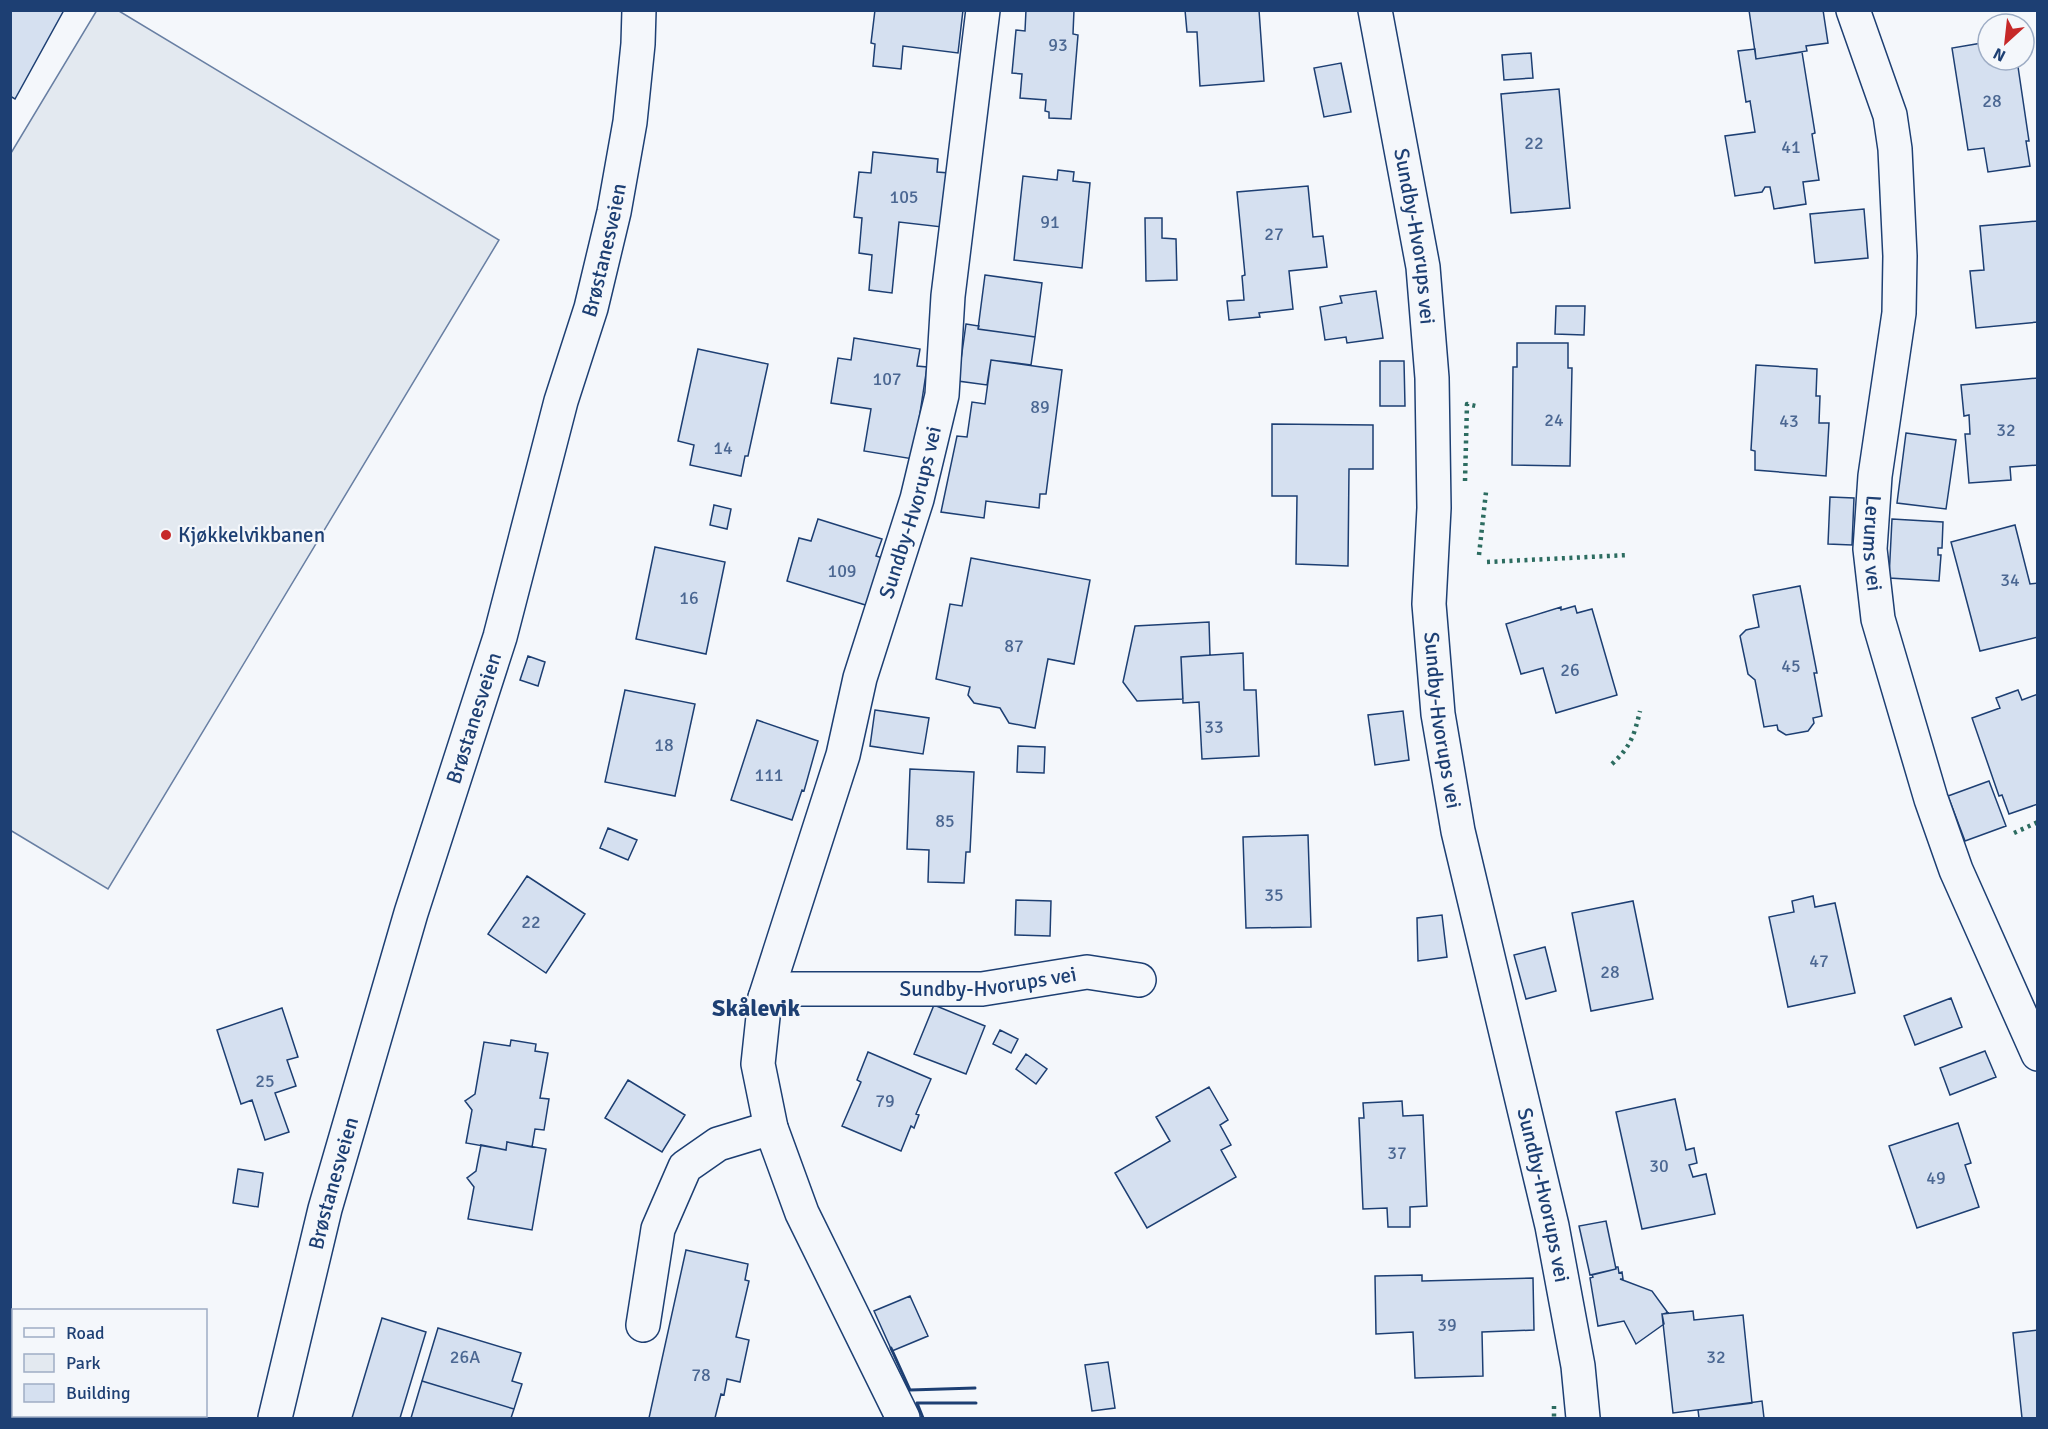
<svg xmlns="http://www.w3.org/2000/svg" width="2048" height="1429" font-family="Signika,sans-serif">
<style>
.green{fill:#e3e9f0;stroke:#687fa3;stroke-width:1.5}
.building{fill:#d5e0f0;stroke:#1d3f73;stroke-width:1.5}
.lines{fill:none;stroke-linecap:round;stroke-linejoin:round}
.street-casing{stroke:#1d3f73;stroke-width:36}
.secondary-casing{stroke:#1d3f73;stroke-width:36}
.street{stroke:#f4f7fb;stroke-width:33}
.secondary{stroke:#f4f7fb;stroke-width:33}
.hedge{stroke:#2c6c60;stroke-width:4.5;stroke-dasharray:3 4.5;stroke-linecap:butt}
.wall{stroke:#1d3f73;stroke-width:3}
.poi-dot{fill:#c62828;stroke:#f4f7fb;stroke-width:2}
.labels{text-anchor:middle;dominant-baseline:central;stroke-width:4.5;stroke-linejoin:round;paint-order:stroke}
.number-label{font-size:18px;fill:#4b6792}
.street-label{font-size:21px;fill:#1d3f73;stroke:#f4f7fb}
.poi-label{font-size:21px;fill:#1d3f73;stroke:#f4f7fb;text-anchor:start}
.quarter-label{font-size:24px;font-weight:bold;fill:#1d3f73;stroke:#f4f7fb}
</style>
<rect width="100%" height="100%" fill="#f4f7fb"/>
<path class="green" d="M 97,10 L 119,11 L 499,240 L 108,889 L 10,830 L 11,153 Z"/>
<path class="building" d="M 10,10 L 64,10 L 15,99 L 10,96 Z
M 875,10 L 963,10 L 958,53 L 903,46 L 901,69 L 873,66 L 875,44 L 871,43 Z
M 1026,10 L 1074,10 L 1073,34 L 1078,35 L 1071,119 L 1049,118 L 1049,112 L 1045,111 L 1046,100 L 1020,98 L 1022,74 L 1012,73 L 1016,30 L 1025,31 Z
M 1185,10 L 1259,10 L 1264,81 L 1200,86 L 1197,32 L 1187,32 Z
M 1749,10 L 1823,10 L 1828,43 L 1806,46 L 1807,51 L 1756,59 Z
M 1988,42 L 1988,60 L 2017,60 L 2029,141 L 2026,141 L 2030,166 L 1988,172 L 1984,148 L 1968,150 L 1952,48 Z
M 1755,49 L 1756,59 L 1802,52 L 1815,133 L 1812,134 L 1819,180 L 1803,182 L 1806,204 L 1774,209 L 1770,187 L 1765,187 L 1762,192 L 1735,196 L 1725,136 L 1755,132 L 1750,101 L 1746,102 L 1738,51 Z
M 1531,53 L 1533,78 L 1504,80 L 1502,55 Z
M 1341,63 L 1351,112 L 1324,117 L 1314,68 Z
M 1559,89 L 1570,208 L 1511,213 L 1501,94 Z
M 873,152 L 938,159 L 937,172 L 949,173 L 942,227 L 899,222 L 892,293 L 869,290 L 872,255 L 859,253 L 862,218 L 854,217 L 859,172 L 871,173 Z
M 1058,170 L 1074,172 L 1073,181 L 1090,183 L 1082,268 L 1014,260 L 1023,176 L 1057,180 Z
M 1308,186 L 1313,237 L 1323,236 L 1327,267 L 1289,271 L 1293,309 L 1259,313 L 1260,317 L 1229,320 L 1227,301 L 1244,300 L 1242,276 L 1245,275 L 1237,192 Z
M 1864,209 L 1868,258 L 1815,263 L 1810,214 Z
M 1145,218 L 1162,218 L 1162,238 L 1176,239 L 1177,280 L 1146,281 Z
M 2038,221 L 2038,322 L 1976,328 L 1970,271 L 1984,270 L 1980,226 Z
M 985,275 L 1042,283 L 1035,337 L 978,329 Z
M 1376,291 L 1383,338 L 1347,343 L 1346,337 L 1325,340 L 1320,307 L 1342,303 L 1340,296 Z
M 1556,306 L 1585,306 L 1584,335 L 1555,334 Z
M 966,324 L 979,326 L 978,329 L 1035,337 L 1031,365 L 991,360 L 987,385 L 958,381 Z
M 854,338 L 920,349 L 917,366 L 927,367 L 913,459 L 864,451 L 871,409 L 831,403 L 838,358 L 851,360 Z
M 1517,343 L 1568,343 L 1568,368 L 1572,368 L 1570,466 L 1512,465 L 1513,367 L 1517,367 Z
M 698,349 L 768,364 L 748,456 L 745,456 L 741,476 L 690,465 L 694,445 L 678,441 Z
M 991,360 L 1062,370 L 1046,494 L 1040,494 L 1039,508 L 986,501 L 984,518 L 941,512 L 957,436 L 967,437 L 972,402 L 985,404 Z
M 1380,361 L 1404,361 L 1405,406 L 1380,406 Z
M 1756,365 L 1817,369 L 1816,396 L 1820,396 L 1819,423 L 1829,423 L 1826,476 L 1755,470 L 1755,451 L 1751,450 Z
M 2038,378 L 2038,465 L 2010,467 L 2011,480 L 1969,483 L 1965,434 L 1970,434 L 1969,415 L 1964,416 L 1961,385 Z
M 1272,424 L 1373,425 L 1373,469 L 1349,469 L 1348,566 L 1296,564 L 1297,496 L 1272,496 Z
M 1906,433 L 1956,440 L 1946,509 L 1897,503 Z
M 1830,497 L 1854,498 L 1852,545 L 1828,544 Z
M 714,505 L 731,509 L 727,529 L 710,525 Z
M 818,519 L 882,539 L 876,556 L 886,559 L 872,607 L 787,581 L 799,538 L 811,541 Z
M 1892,519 L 1943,522 L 1942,548 L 1938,548 L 1938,555 L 1941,555 L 1939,581 L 1889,578 Z
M 2015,525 L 2030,584 L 2038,583 L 2038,637 L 1980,651 L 1951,542 Z
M 655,547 L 725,562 L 706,654 L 636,639 Z
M 971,558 L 1090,580 L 1074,664 L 1048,659 L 1035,728 L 1009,723 L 1000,708 L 974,703 L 968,695 L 970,687 L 936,679 L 950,604 L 962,606 Z
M 1800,586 L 1817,673 L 1814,673 L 1822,716 L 1813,718 L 1814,723 L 1808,731 L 1786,735 L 1778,730 L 1777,725 L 1764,727 L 1755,680 L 1748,674 L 1740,636 L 1746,630 L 1759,627 L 1753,595 Z
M 1575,606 L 1577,613 L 1592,609 L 1617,695 L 1556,713 L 1543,668 L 1521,674 L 1506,624 L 1561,607 L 1561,610 Z
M 1209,622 L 1210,655 L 1181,657 L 1183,699 L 1137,701 L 1123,682 L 1135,626 Z
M 1243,653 L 1244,690 L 1256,690 L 1259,756 L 1202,759 L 1199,702 L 1183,703 L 1181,657 Z
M 528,656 L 545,662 L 538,686 L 520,680 Z
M 625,690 L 695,704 L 675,796 L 605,782 Z
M 2018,690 L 2022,700 L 2038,694 L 2038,804 L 2009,814 L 2002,795 L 1999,796 L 1972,718 L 2000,708 L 1996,698 Z
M 875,710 L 929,718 L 923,754 L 870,746 Z
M 1403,711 L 1409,760 L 1375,765 L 1368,715 Z
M 757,720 L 818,741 L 804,791 L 802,790 L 792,820 L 731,800 Z
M 1018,746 L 1045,747 L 1044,773 L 1017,772 Z
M 910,769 L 974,772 L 970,852 L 966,852 L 964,883 L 928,882 L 929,850 L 907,849 Z
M 1989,781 L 2006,826 L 1965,841 L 1948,796 Z
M 608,828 L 637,840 L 628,860 L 600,848 Z
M 1308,835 L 1311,927 L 1246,928 L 1243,837 Z
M 527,876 L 585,914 L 546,973 L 488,934 Z
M 1813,896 L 1815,907 L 1835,903 L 1855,993 L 1788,1007 L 1769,917 L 1794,912 L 1792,901 Z
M 1016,900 L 1051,901 L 1050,936 L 1015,935 Z
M 1633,901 L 1653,999 L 1591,1011 L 1572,913 Z
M 1442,915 L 1447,957 L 1418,961 L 1417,918 Z
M 1545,947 L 1556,991 L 1526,999 L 1514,955 Z
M 1951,998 L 1962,1027 L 1915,1045 L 1904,1016 Z
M 934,1005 L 985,1026 L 966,1074 L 914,1054 Z
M 282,1008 L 298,1057 L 287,1060 L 296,1086 L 275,1093 L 289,1132 L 265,1140 L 252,1100 L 241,1104 L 217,1030 Z
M 1000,1030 L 1018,1039 L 1011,1053 L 993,1044 Z
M 511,1040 L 536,1044 L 535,1051 L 548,1053 L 540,1098 L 549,1099 L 544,1130 L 535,1129 L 532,1147 L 507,1142 L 506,1150 L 466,1143 L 472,1110 L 465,1101 L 475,1094 L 484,1042 L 510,1046 Z
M 1985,1051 L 1996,1077 L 1950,1095 L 1940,1068 Z
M 868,1052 L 931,1079 L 916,1114 L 919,1115 L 914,1128 L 911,1126 L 901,1151 L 842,1126 L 861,1082 L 857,1080 Z
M 1026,1054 L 1047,1069 L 1036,1084 L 1016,1069 Z
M 628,1080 L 685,1115 L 662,1152 L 605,1118 Z
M 1209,1087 L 1228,1120 L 1220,1125 L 1231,1145 L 1221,1150 L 1236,1177 L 1147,1228 L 1115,1173 L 1170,1141 L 1156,1117 Z
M 1675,1099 L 1686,1150 L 1694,1148 L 1697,1163 L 1689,1165 L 1693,1177 L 1706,1174 L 1715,1214 L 1642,1229 L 1616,1112 Z
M 1402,1101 L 1403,1116 L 1423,1115 L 1427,1206 L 1410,1207 L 1410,1227 L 1388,1227 L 1387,1208 L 1363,1209 L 1359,1118 L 1364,1118 L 1363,1103 Z
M 1958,1123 L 1971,1163 L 1965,1165 L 1979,1207 L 1917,1228 L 1889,1146 Z
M 507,1142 L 546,1149 L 532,1230 L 468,1219 L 474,1187 L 467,1178 L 476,1171 L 481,1145 L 506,1150 Z
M 238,1169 L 263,1173 L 258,1207 L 233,1203 Z
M 1606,1221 L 1616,1269 L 1590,1275 L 1579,1226 Z
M 686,1250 L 748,1264 L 745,1280 L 749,1281 L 736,1337 L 749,1340 L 740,1382 L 727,1379 L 724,1395 L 721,1394 L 715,1418 L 649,1418 Z
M 1616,1267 L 1618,1267 L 1619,1273 L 1622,1272 L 1623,1279 L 1620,1279 L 1652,1291 L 1668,1313 L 1662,1314 L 1664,1324 L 1636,1344 L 1624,1321 L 1598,1326 L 1590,1278 L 1593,1277 L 1592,1275 L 1616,1269 Z
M 1422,1275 L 1422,1281 L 1533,1278 L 1534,1330 L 1482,1332 L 1483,1376 L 1415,1378 L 1413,1332 L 1376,1334 L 1375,1276 Z
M 910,1296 L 928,1336 L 892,1351 L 874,1311 Z
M 1693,1311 L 1694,1320 L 1743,1315 L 1752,1403 L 1673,1413 L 1662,1314 Z
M 382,1318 L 426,1332 L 400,1418 L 352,1418 Z
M 438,1328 L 521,1353 L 512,1381 L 522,1384 L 514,1409 L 422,1381 Z
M 2038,1330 L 2038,1418 L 2022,1418 L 2013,1333 Z
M 1108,1362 L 1115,1408 L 1092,1411 L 1085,1365 Z
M 422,1381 L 514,1409 L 511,1418 L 411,1418 Z
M 1762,1401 L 1764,1418 L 1699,1418 L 1698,1410 Z"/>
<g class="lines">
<defs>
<g id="street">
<path id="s1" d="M 1375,10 L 1423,267 L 1432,378 L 1434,508 L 1429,604 L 1438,714 L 1458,831 L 1552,1226 L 1578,1366 L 1583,1418"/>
<path id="s2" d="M 1853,10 L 1890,115 L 1895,149 L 1900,256 L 1899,313 L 1875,476 L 1870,549 L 1878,619 L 1931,799 L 1956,870 L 2038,1054"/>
<path id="s3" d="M 765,998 L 792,989 L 982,989 L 1087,972 L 1139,980"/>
<path d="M 643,1325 L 658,1229 L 685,1167 L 718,1144 L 771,1128"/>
<path id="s4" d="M 903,1418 L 802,1213 L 771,1128 L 758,1064 L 765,998 L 843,755 L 860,678 L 917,499 L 942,395 L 948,296 L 983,10"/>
</g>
<g id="secondary">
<path id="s5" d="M 275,1418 L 325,1209 L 411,913 L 500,637 L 561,401 L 591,308 L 614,212 L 630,122 L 638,44 L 639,10"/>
</g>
</defs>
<use href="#street" class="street-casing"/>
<use href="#secondary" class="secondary-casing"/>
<use href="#street" class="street"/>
<use href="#secondary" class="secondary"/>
<path class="hedge" d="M 1465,481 L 1467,404 L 1476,406
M 1479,555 L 1486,492
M 1487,562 L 1628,555
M 1612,764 C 1631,746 1634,736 1640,711
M 2014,833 L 2038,822
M 1554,1406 L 1554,1418"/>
<path class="wall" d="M 891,1348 L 910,1390 L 975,1388
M 923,1418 L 917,1403 L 976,1403"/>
</g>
<circle class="poi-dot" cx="166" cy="535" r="6"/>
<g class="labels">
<g class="number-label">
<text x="1058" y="45">93</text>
<text x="1992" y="101">28</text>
<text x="1534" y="143">22</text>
<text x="1791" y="147">41</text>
<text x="904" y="197">105</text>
<text x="1050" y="222">91</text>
<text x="1274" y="234">27</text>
<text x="887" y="379">107</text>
<text x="1040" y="407">89</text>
<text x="1554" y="420">24</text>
<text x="1789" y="421">43</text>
<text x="2006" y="430">32</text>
<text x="723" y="448">14</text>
<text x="842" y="571">109</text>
<text x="2010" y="580">34</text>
<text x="689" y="598">16</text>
<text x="1014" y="646">87</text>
<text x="1791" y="666">45</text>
<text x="1570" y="670">26</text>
<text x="1214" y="727">33</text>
<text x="664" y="745">18</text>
<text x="769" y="775">111</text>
<text x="945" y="821">85</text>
<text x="1274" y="895">35</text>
<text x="531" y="922">22</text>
<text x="1819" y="961">47</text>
<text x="1610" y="972">28</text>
<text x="265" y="1081">25</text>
<text x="885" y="1101">79</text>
<text x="1397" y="1153">37</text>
<text x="1659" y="1166">30</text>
<text x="1936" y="1178">49</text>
<text x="1447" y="1325">39</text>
<text x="465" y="1357">26A</text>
<text x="1716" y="1357">32</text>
<text x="701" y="1375">78</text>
</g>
<g class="street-label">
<text stroke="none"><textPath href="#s1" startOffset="230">Sundby-Hvorups vei</textPath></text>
<text stroke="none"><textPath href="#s5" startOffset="1214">Brøstanesveien</textPath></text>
<text stroke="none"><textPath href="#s4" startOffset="958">Sundby-Hvorups vei</textPath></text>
<text stroke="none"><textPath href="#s2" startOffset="542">Lerums vei</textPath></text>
<text stroke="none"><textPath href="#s5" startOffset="728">Brøstanesveien</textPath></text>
<text stroke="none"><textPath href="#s1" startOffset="716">Sundby-Hvorups vei</textPath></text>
<text stroke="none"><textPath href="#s3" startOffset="225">Sundby-Hvorups vei</textPath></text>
<text stroke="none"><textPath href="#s5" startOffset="242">Brøstanesveien</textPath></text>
<text stroke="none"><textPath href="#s1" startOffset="1202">Sundby-Hvorups vei</textPath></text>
</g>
<g class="poi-label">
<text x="178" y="535">Kjøkkelvikbanen</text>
</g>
<g class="quarter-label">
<text x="756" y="1008">Skålevik</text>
</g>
</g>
<rect width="2048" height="1429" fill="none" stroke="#1d3f73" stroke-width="24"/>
<rect x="12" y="1309" width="195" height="108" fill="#f4f7fb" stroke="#9eadc5" stroke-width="1.5"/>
<rect x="24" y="1328" width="30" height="9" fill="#f4f7fb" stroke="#9eadc5" stroke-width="1.5"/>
<text x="66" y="1339" font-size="18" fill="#1d3f73">Road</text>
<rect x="24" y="1354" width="30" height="18" fill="#e3e9f0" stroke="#9eadc5" stroke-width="1.5"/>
<text x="66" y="1369" font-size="18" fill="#1d3f73">Park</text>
<rect x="24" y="1384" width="30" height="18" fill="#d5e0f0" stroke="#9eadc5" stroke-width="1.5"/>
<text x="66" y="1399" font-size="18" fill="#1d3f73">Building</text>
<g transform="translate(2006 42) rotate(207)"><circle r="28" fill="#f4f7fb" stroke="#9eadc5" stroke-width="1.5"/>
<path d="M0-4.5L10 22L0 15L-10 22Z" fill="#c62828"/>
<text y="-9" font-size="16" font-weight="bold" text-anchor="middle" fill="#1d3f73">N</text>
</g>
</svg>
